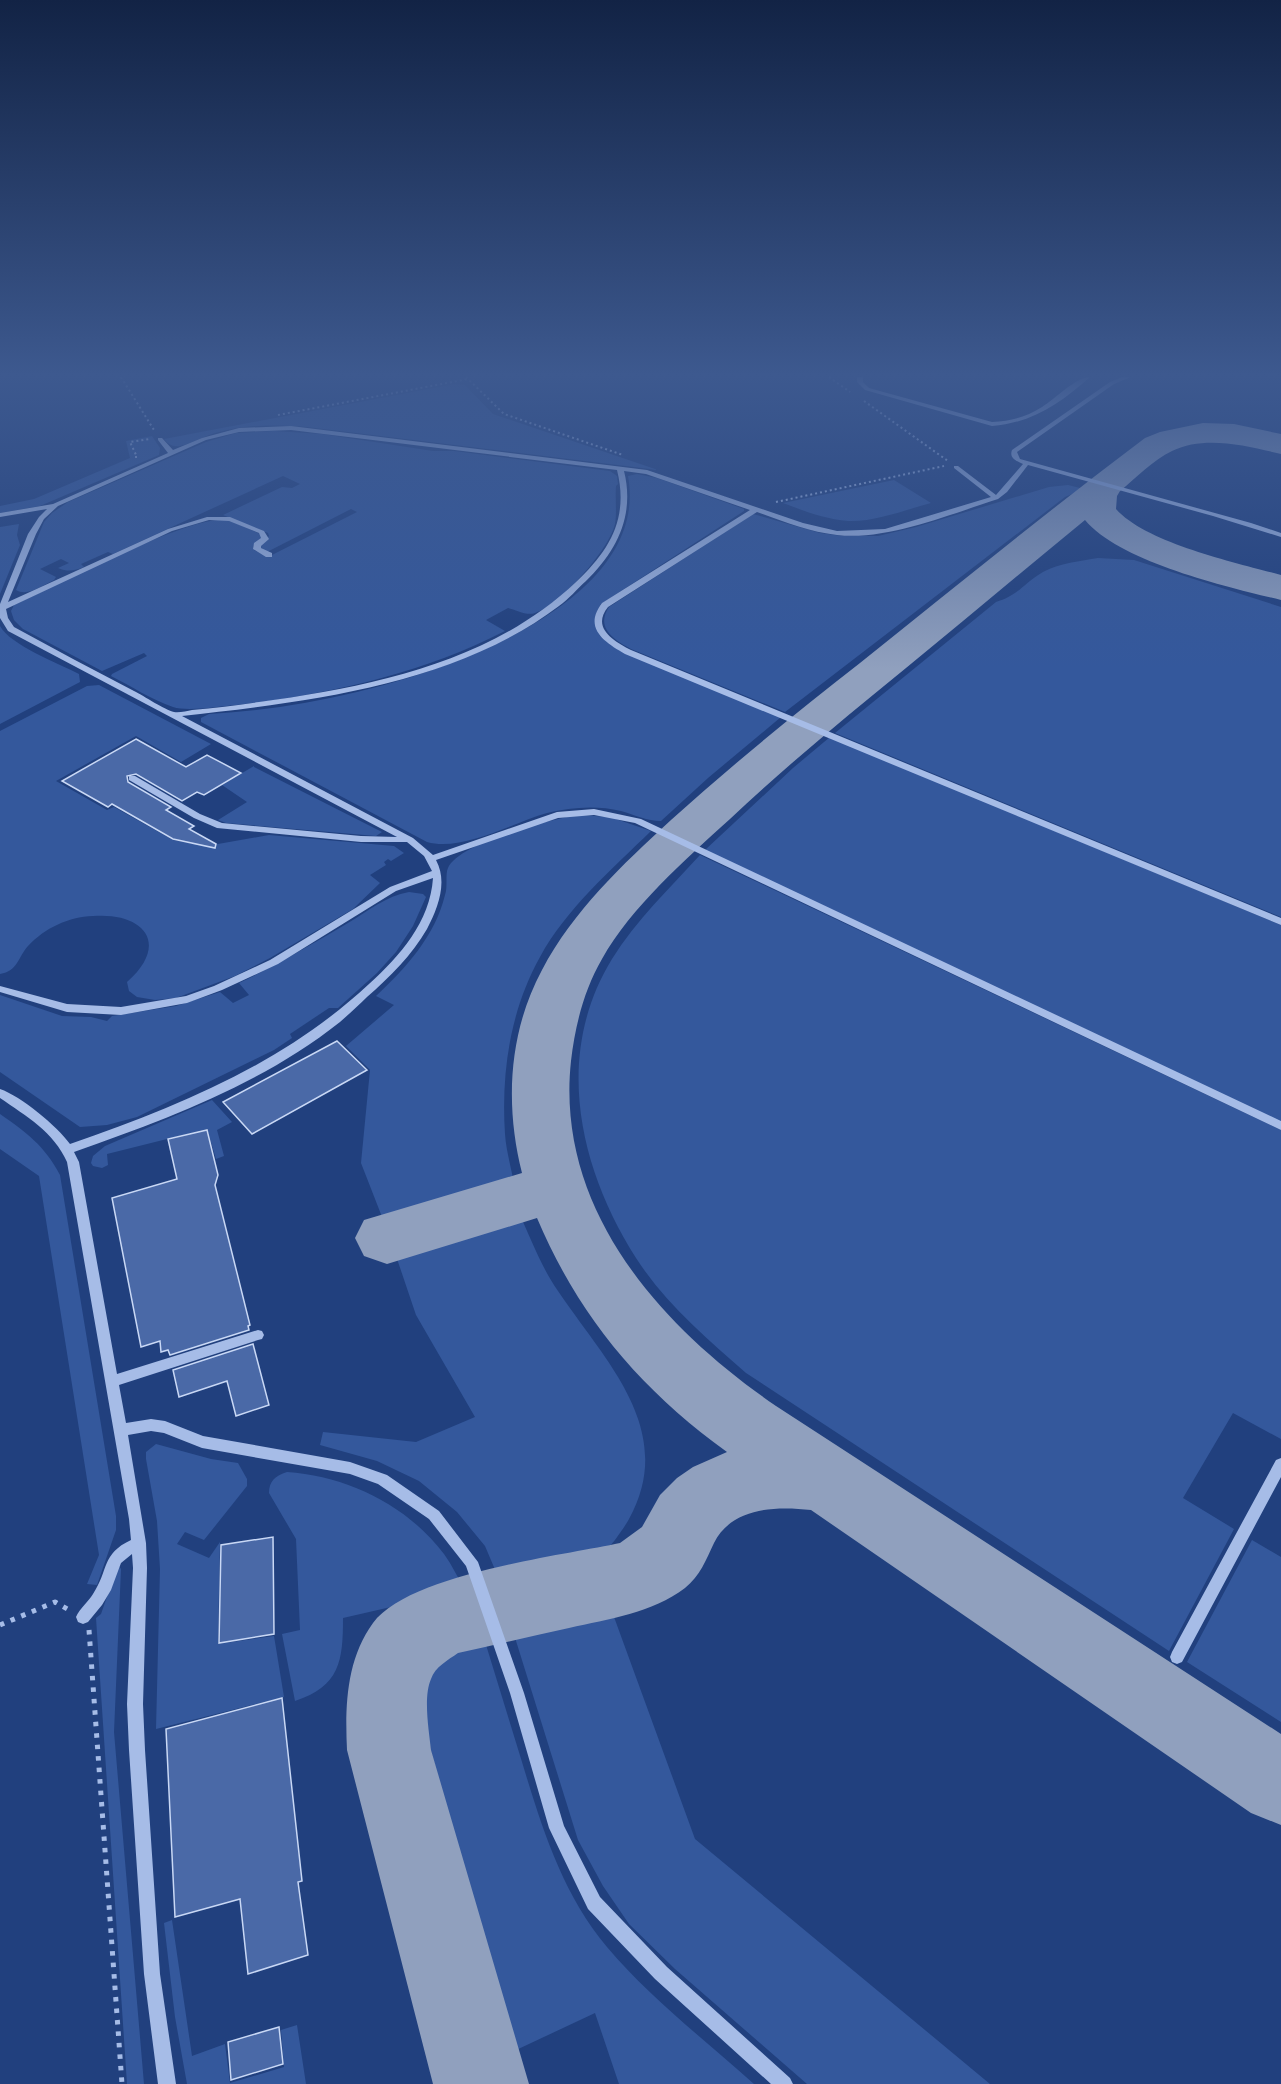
<svg xmlns="http://www.w3.org/2000/svg" width="1281" height="2084" font-family="'Roboto Condensed',sans-serif">
<style>
.green{fill:#34589c}
.lines{fill:none;stroke-linecap:round;stroke-linejoin:round}
.taxiway{fill:#90a0be;fill-rule:evenodd}
.building{fill:#4a69a7;stroke:#c9d8f5;stroke-width:1.5}
.path-far1{stroke:#a6bce7;stroke-width:2;stroke-dasharray:2 3;stroke-linecap:butt}
.path{stroke:#a6bce7;stroke-width:5;stroke-dasharray:4.5 7;stroke-linecap:butt}
.minor{fill:#a6bce7;fill-rule:evenodd}
</style>
<rect width="100%" height="100%" fill="#21407e"/>
<path class="green" d="M 455,384 L 465,385 L 493,414 L 658,470 L 307,427 C 277,425 248,424 219,432 C 206,435 193,443 180,446 C 172,447 168,444 164,439 Z
M 274,431 L 322,434 L 433,451 L 454,451 L 610,471 L 617,476 L 618,484 L 616,486 C 615,498 617,513 615,524 C 609,550 560,605 535,613 C 527,616 516,610 508,608 L 486,620 L 505,631 C 421,674 330,694 237,705 C 221,706 188,712 173,707 C 152,700 131,686 111,676 L 112,674 L 147,656 L 144,653 L 102,671 L 23,629 L 14,620 L 11,611 L 14,605 C 54,587 191,514 226,520 C 238,523 250,530 261,534 L 263,537 L 253,546 L 254,550 L 268,557 L 357,512 L 351,509 L 267,552 L 260,547 L 269,536 L 268,533 L 223,515 L 282,487 L 292,488 L 300,484 L 283,476 L 113,554 L 108,552 L 81,564 L 84,567 C 74,571 68,572 58,568 L 69,563 L 61,559 L 40,569 L 56,577 L 54,580 C 43,585 28,597 16,590 L 44,522 L 52,513 L 68,502 L 206,442 L 236,433 Z
M 152,436 L 160,448 L 159,455 L 40,506 L 0,513 L 0,506 L 34,499 L 130,458 L 126,441 Z
M 637,474 L 657,478 L 744,509 L 744,511 L 601,604 C 590,620 596,631 609,643 L 781,717 L 708,778 L 661,821 C 647,821 635,815 621,811 C 597,805 571,807 547,813 C 512,823 462,852 427,842 L 201,722 L 201,718 L 209,714 C 259,711 308,704 357,692 C 450,670 651,601 628,476 Z
M 894,480 L 931,503 C 905,510 875,522 848,521 C 825,519 804,511 783,503 Z
M 1068,485 L 1084,489 L 1065,497 L 785,712 L 631,649 C 614,640 595,628 609,607 L 753,514 L 820,533 L 842,536 L 878,536 L 916,527 L 1049,487 Z
M 19,524 L 17,535 L 20,545 L 0,594 L 0,527 Z
M 1098,558 L 1134,560 L 1281,607 L 1281,917 L 835,733 L 996,602 C 1018,596 1025,582 1043,572 C 1059,563 1081,561 1098,558 Z
M 0,626 C 10,645 60,664 79,674 L 80,682 L 0,724 Z
M 99,685 L 211,744 L 181,762 L 136,736 L 56,781 L 107,810 L 114,807 L 173,840 L 194,844 L 218,844 L 269,835 L 394,846 L 404,853 L 391,861 L 388,859 L 384,862 L 386,865 L 370,875 L 380,883 L 353,909 L 270,958 L 235,976 L 176,998 L 155,1000 L 137,997 L 129,991 L 127,982 C 171,943 143,912 93,916 C 68,917 45,928 28,946 C 18,957 18,971 0,974 L 0,731 L 87,686 Z
M 830,737 L 1281,925 L 1281,1124 L 705,850 L 793,768 Z
M 254,766 L 254,767 L 382,832 L 376,836 L 226,823 L 218,820 L 247,802 L 222,785 Z
M 578,815 L 610,817 L 651,831 C 612,869 566,909 540,957 C 510,1011 501,1073 505,1134 C 506,1150 511,1167 514,1183 L 384,1222 L 361,1163 L 370,1070 L 346,1046 L 394,1005 L 376,996 C 406,968 435,936 445,895 C 448,887 445,874 448,868 C 459,843 551,819 578,815 Z
M 700,855 L 1281,1130 L 1281,1439 L 1233,1413 L 1183,1498 L 1234,1529 L 1169,1651 L 746,1373 C 706,1338 665,1303 636,1258 C 579,1168 553,1055 612,959 C 636,920 670,888 700,855 Z
M 409,892 L 423,894 L 426,897 L 413,926 L 396,952 L 377,973 L 338,1008 L 329,1008 L 290,1034 L 292,1038 L 274,1050 L 137,1117 L 107,1125 L 80,1127 L 0,1072 L 0,995 L 62,1016 L 91,1017 L 107,1021 L 112,1016 L 176,1006 L 220,992 L 233,1003 L 249,995 L 239,983 C 277,965 312,944 348,923 C 368,911 386,896 409,892 Z
M 212,1100 L 232,1122 L 217,1130 L 224,1156 L 216,1159 L 207,1129 L 107,1154 L 108,1165 L 102,1168 L 93,1166 L 91,1163 L 93,1156 L 105,1146 Z
M 0,1114 C 27,1133 44,1145 60,1175 L 116,1516 L 116,1530 L 97,1585 L 87,1584 L 99,1555 L 39,1176 L 0,1149 Z
M 517,1209 C 530,1236 541,1267 558,1291 C 605,1361 678,1430 629,1519 C 624,1528 607,1553 598,1557 C 590,1561 579,1561 571,1563 C 547,1569 523,1574 499,1579 L 485,1546 L 457,1512 L 419,1481 L 377,1461 L 320,1445 L 323,1432 L 416,1442 L 475,1417 L 416,1315 L 393,1247 Z
M 156,1444 L 211,1459 L 238,1463 L 247,1479 L 247,1486 L 204,1540 L 185,1532 L 177,1544 L 209,1558 L 220,1542 L 218,1644 L 274,1636 L 284,1697 L 156,1729 L 160,1569 L 157,1521 L 146,1459 L 146,1452 Z
M 287,1472 C 347,1476 407,1505 444,1554 C 452,1565 458,1578 465,1590 L 343,1618 C 343,1661 340,1686 295,1701 L 282,1634 L 300,1630 L 296,1539 L 269,1493 C 269,1481 275,1476 287,1472 Z
M 1252,1540 L 1281,1557 L 1281,1722 L 1187,1662 Z
M 118,1565 L 121,1569 L 114,1732 L 144,2084 L 127,2084 L 96,1618 L 101,1614 Z
M 610,1606 L 695,1839 L 990,2084 L 807,2084 L 675,1969 L 629,1924 L 603,1886 L 578,1840 L 512,1628 Z
M 483,1635 C 496,1677 509,1720 522,1762 C 542,1828 562,1893 607,1947 C 650,1998 705,2040 754,2084 L 619,2084 L 595,2013 L 514,2051 L 431,1751 L 420,1691 L 425,1679 L 443,1658 L 457,1647 Z
M 172,1920 L 192,2056 L 225,2044 L 230,2083 L 284,2067 L 281,2030 L 297,2025 L 306,2084 L 187,2084 L 175,2017 L 164,1923 Z"/>
<g class="lines">
<path class="taxiway" d="M 1203,423 L 1234,424 L 1281,434 L 1281,454 C 1247,446 1205,435 1172,451 C 1153,460 1136,478 1120,491 L 1117,496 L 1116,509 C 1146,543 1237,563 1281,575 L 1281,600 C 1227,587 1120,562 1085,520 C 1025,569 966,619 906,668 C 846,717 786,766 730,819 C 686,859 631,907 602,959 C 584,990 575,1026 571,1061 C 555,1210 661,1327 776,1406 L 1281,1734 L 1281,1825 L 1251,1813 L 811,1510 C 776,1506 732,1507 714,1543 C 706,1560 700,1576 685,1588 C 652,1613 609,1619 569,1628 C 532,1636 495,1645 458,1653 C 448,1660 435,1667 431,1679 C 423,1697 429,1731 431,1750 L 529,2084 L 433,2084 L 347,1750 C 345,1707 346,1660 373,1623 C 409,1574 560,1556 620,1543 L 642,1527 L 660,1495 L 677,1478 L 693,1467 L 727,1452 C 640,1389 579,1317 537,1218 L 387,1264 L 364,1256 L 355,1238 L 364,1220 L 522,1173 C 505,1106 508,1033 542,970 C 573,911 622,865 671,820 C 732,765 796,713 860,663 C 955,587 1048,511 1145,438 L 1160,432 Z"/>
</g>
<path class="building" d="M 136,739 L 186,767 L 207,755 L 241,773 L 204,795 L 197,792 L 182,801 L 136,774 L 127,776 L 128,782 L 171,807 L 166,810 L 194,826 L 189,829 L 216,844 L 215,848 L 173,839 L 112,804 L 108,807 L 62,781 Z
M 337,1041 L 367,1070 L 252,1134 L 223,1102 Z
M 207,1130 L 218,1175 L 215,1185 L 250,1325 L 248,1326 L 249,1330 L 170,1355 L 168,1350 L 161,1352 L 160,1341 L 141,1347 L 112,1198 L 177,1179 L 168,1139 Z
M 253,1344 L 269,1405 L 236,1416 L 227,1381 L 179,1397 L 173,1370 Z
M 273,1537 L 274,1634 L 219,1643 L 221,1545 Z
M 282,1698 L 302,1881 L 298,1882 L 308,1955 L 248,1974 L 240,1899 L 175,1917 L 166,1729 Z
M 279,2027 L 283,2064 L 231,2080 L 228,2042 Z"/>
<g class="lines">
<path class="path-far1" d="M 121,377 L 154,430
M 466,377 L 504,414 L 623,455
M 829,377 L 850,392
M 864,401 L 948,461
M 278,415 L 468,379
M 135,457 L 137,457 L 130,442 L 150,439
M 776,502 L 944,466"/>
<path class="path" d="M 0,1625 L 55,1602 L 71,1611
M 89,1630 L 122,2084"/>
<path class="minor" d="M 857,377 L 863,377 L 863,382 L 869,388 L 992,422 C 1011,421 1026,417 1042,407 C 1055,399 1076,377 1090,377 C 1061,403 1032,423 992,426 L 865,390 L 857,382 Z
M 1122,377 L 1131,377 L 1114,384 L 1017,452 L 1020,459 L 1251,523 L 1281,533 L 1281,537 L 1213,516 L 1028,465 L 1007,492 L 998,499 C 951,514 886,541 837,535 C 809,532 782,521 757,512 L 608,607 C 591,628 614,641 631,650 L 1281,918 L 1281,925 L 625,654 C 604,642 583,628 602,603 L 750,510 L 646,474 L 624,471 C 635,515 617,551 586,581 C 577,589 569,599 559,606 C 455,685 308,702 182,716 L 413,838 L 433,855 L 557,812 L 594,809 L 641,819 L 1281,1121 L 1281,1130 L 635,823 L 594,815 L 558,818 L 436,860 C 448,882 438,908 427,929 C 412,955 390,977 367,997 C 358,1006 349,1014 340,1022 C 262,1084 167,1119 74,1152 L 79,1162 L 117,1374 L 258,1330 L 262,1331 L 264,1335 L 262,1339 L 258,1340 L 119,1385 L 126,1423 L 151,1419 L 165,1421 L 203,1436 L 350,1462 L 387,1475 L 439,1511 L 478,1562 L 524,1693 L 564,1826 L 600,1897 L 667,1967 L 790,2078 L 793,2084 L 771,2084 L 655,1979 L 588,1909 L 549,1828 L 510,1693 L 466,1566 L 429,1519 L 378,1484 L 350,1474 L 202,1448 L 164,1433 L 151,1431 L 128,1435 L 146,1543 L 147,1568 L 143,1704 L 145,1750 L 160,1974 L 176,2084 L 158,2084 L 144,1974 L 129,1750 L 127,1704 L 133,1568 L 132,1554 L 121,1563 L 111,1590 L 102,1605 L 88,1622 L 83,1624 L 78,1622 L 76,1617 C 80,1608 88,1602 93,1594 C 109,1570 101,1554 131,1540 L 129,1519 L 67,1162 C 54,1132 26,1116 0,1098 L 0,1089 C 21,1096 57,1126 70,1144 C 179,1106 283,1064 369,984 C 400,956 430,922 433,878 L 396,891 L 278,964 L 222,990 L 187,1003 L 121,1015 L 67,1012 L 0,992 L 0,986 L 67,1004 L 121,1007 L 186,996 L 214,986 L 270,960 L 390,887 L 432,871 L 424,856 L 407,842 L 361,842 L 217,828 L 194,818 L 129,780 L 129,776 L 135,776 L 200,814 L 222,823 L 361,836 L 397,837 L 8,631 L 0,618 L 0,604 L 28,534 L 39,517 L 47,509 L 0,517 L 0,513 L 53,504 L 168,453 L 158,440 L 158,438 L 162,438 L 173,450 L 202,438 L 239,428 L 291,426 L 647,470 L 803,523 L 837,531 L 885,529 L 991,497 L 954,468 L 954,466 L 958,466 L 996,495 L 1023,464 C 1016,461 1009,458 1012,450 L 1110,382 ZM 291,430 L 617,470 C 629,518 610,550 576,582 C 492,662 370,687 259,702 C 237,705 215,708 192,710 C 187,711 179,713 174,712 C 165,710 144,696 134,691 C 94,670 54,649 14,627 L 8,618 L 6,609 L 172,531 L 209,520 L 229,521 L 259,533 L 261,538 L 254,543 L 253,549 L 266,557 L 272,557 L 272,553 L 261,548 L 261,546 L 269,539 L 264,531 L 230,517 L 207,517 L 168,529 L 8,602 L 36,534 L 44,519 L 58,506 L 206,440 L 239,432 Z
M 1281,1458 L 1281,1477 L 1182,1662 L 1177,1664 L 1172,1662 L 1170,1657 L 1172,1652 L 1276,1460 Z"/>
</g>
<linearGradient id="sky" x2="0" y2="1"><stop stop-color="#122345"/><stop offset="0.56" stop-color="#3d598f"/><stop offset="1" stop-color="#3d598f" stop-opacity="0"/></linearGradient>
<rect width="1281" height="669" fill="url(#sky)"/>
</svg>
